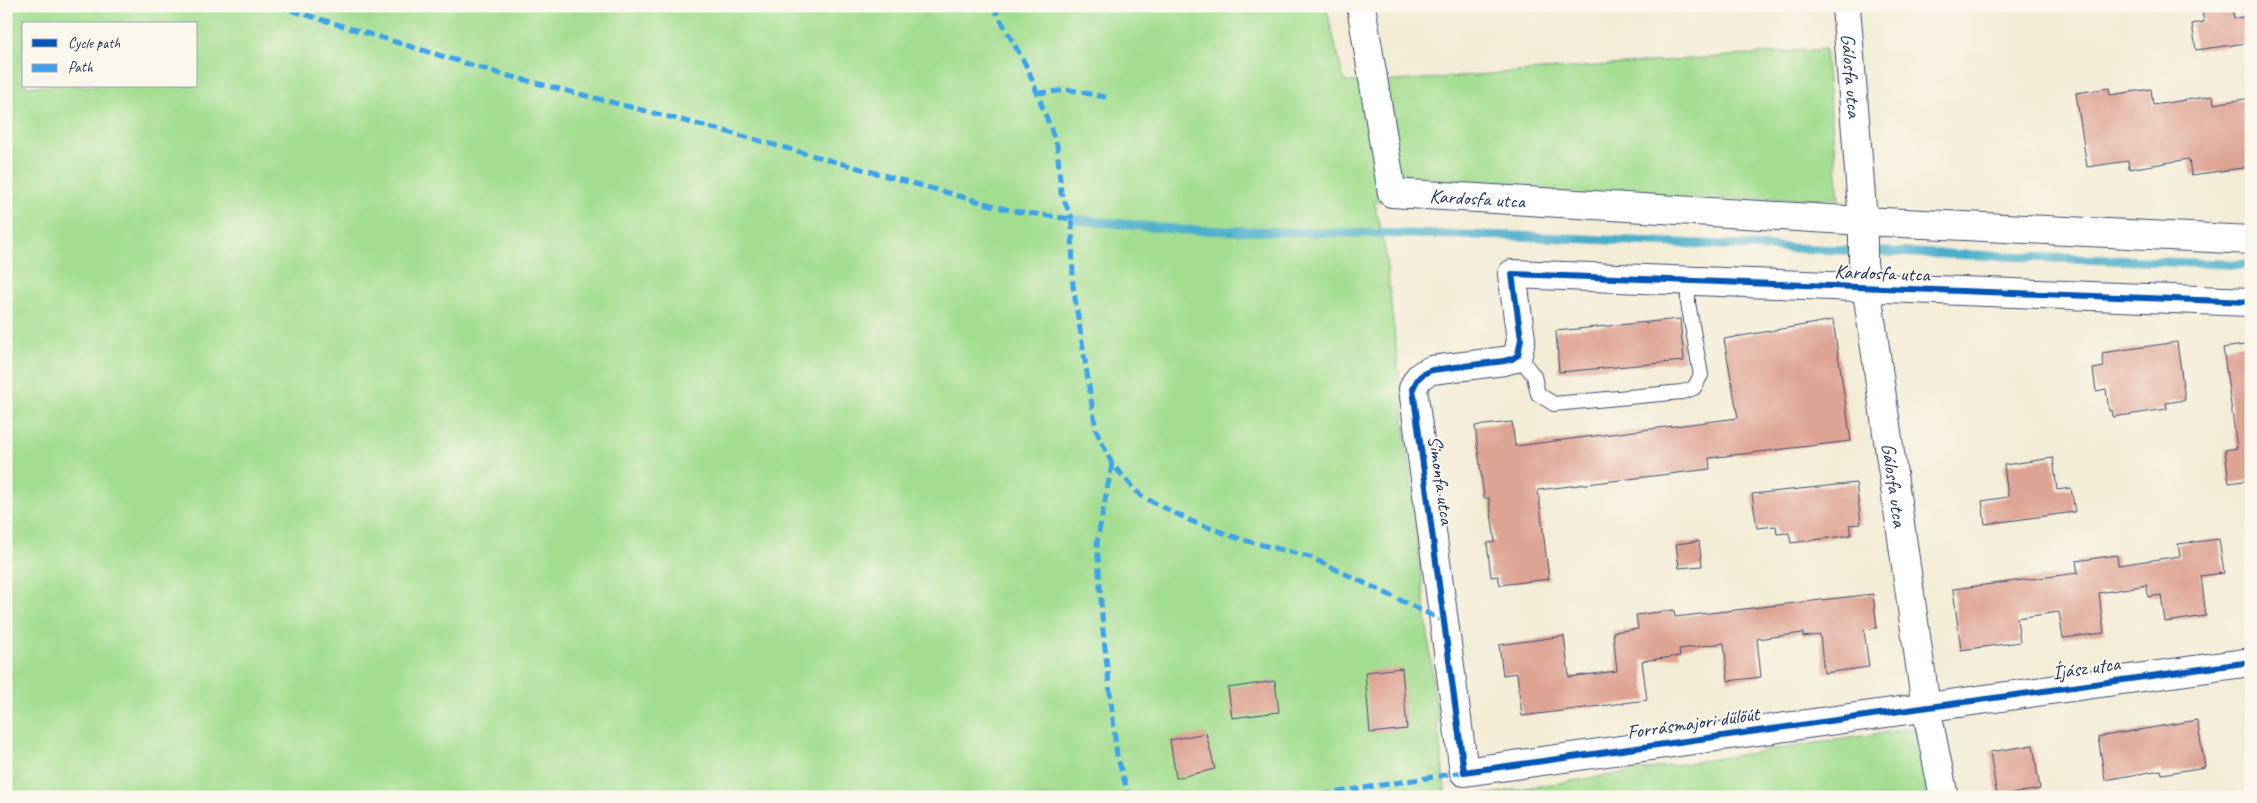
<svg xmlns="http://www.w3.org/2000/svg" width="2257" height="803" font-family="Caveat,sans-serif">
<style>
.green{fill:#a3dd90;stroke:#5f8677;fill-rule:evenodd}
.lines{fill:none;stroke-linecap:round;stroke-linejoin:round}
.stream{stroke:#4aaec9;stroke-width:9}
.building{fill:#dda393}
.service-casing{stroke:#3b4b70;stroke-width:16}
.minor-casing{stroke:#3b4b70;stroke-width:30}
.service{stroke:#fff;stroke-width:14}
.minor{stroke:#fff;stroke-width:28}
.quiet{stroke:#3da3ed;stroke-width:5;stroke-dasharray:10 5;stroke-linecap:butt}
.cycleway-casing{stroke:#fbf7ec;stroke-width:9}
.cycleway{stroke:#0057b8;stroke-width:6}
.labels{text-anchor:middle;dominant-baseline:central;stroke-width:4;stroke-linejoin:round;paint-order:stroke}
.street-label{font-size:20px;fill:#1b2f5e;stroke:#fbf7ec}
</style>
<rect width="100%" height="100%" fill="#fbf7ec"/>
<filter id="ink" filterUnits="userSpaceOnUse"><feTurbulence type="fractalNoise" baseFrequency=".02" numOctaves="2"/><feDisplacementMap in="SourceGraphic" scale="10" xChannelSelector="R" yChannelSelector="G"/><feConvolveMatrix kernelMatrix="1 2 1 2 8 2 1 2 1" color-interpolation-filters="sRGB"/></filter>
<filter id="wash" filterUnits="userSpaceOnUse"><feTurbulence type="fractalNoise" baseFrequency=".0096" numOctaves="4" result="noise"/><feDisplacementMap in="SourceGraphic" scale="20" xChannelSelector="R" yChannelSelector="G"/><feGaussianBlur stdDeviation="1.12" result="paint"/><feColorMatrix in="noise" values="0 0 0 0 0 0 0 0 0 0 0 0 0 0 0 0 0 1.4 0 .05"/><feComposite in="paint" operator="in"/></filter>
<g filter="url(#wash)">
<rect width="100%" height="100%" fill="#f3ecd6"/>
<path class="green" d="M 6,6 L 1326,6 L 1344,81 L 1369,83 L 1825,49 L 1839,198 L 1374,202 L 1385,248 L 1446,797 L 6,797 ZM 24,24 L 196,24 L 196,86 L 24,86 Z
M 1921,727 L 1933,797 L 1468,797 Z"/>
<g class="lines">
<path class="stream" d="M 1072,219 L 1183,230 L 1515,236 L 1861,251 L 2251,265"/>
</g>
<g id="blocks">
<path class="building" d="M 2201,6 L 2232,6 L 2234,18 L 2243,17 L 2247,43 L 2196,50 L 2192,24 L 2204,22 Z
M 2109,88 L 2110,95 L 2151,89 L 2153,105 L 2213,96 L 2214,104 L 2251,98 L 2251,167 L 2191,175 L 2189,159 L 2129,169 L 2128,161 L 2087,167 L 2076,93 Z
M 1680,319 L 1684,361 L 1559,372 L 1556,331 Z
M 1833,320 L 1851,441 L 1709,458 L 1710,469 L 1538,490 L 1549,579 L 1500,585 L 1498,576 L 1491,577 L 1487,543 L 1495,542 L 1489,498 L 1484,498 L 1475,426 L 1512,422 L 1515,446 L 1738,418 L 1724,339 Z
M 2177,342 L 2185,400 L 2166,403 L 2167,409 L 2113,417 L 2112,410 L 2109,411 L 2106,389 L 2096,391 L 2093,369 L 2104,367 L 2102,353 Z
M 2251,344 L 2251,480 L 2229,483 L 2225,450 L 2237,448 L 2223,348 Z
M 2053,458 L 2057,490 L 2071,488 L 2075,512 L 1985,524 L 1982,501 L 2008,497 L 2004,465 Z
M 1856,483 L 1861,524 L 1849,525 L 1851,535 L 1791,543 L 1789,533 L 1777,534 L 1776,526 L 1757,528 L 1752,494 Z
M 2219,539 L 2224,573 L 2201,576 L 2206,616 L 2165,622 L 2161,595 L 2148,597 L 2147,585 L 2099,593 L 2104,633 L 2063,638 L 2059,612 L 2017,618 L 2020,642 L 1961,650 L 1953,589 L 2078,573 L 2076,561 L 2117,555 L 2118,565 L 2180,556 L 2178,544 Z
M 1699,541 L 1702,566 L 1679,568 L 1676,544 Z
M 1873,594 L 1877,628 L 1864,630 L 1869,667 L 1824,673 L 1820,635 L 1803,637 L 1803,633 L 1757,639 L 1761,677 L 1728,681 L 1724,643 L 1679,649 L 1680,656 L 1642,661 L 1647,700 L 1522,716 L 1517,673 L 1503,675 L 1499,645 L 1564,636 L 1569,677 L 1617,671 L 1613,632 L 1638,629 L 1636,615 L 1674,610 L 1675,617 Z
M 1402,668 L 1407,729 L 1370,733 L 1365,672 Z
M 1275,681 L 1279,712 L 1232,718 L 1228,688 Z
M 2197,720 L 2205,767 L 2162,774 L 2161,770 L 2105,780 L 2098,737 Z
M 1206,733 L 1215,769 L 1176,778 L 1170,740 Z
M 2033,745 L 2040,789 L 1997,796 L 1990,752 Z"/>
</g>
</g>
<g filter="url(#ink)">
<use href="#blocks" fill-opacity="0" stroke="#3b4b70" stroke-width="1"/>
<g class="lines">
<defs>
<path id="service" d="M 1518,355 L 1534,376 L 1538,394 L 1554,404 L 1682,392 L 1694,388 L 1701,375 L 1688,303 L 1688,281"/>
<g id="minor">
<path id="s1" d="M 1361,6 L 1392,193 L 1863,221 L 2251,240"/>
<path id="s2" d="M 1846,6 L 1863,221 L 1863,263 L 1926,707 L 1944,797"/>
<path d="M 2251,302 L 1512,274 L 1521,339 L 1518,355 L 1512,359 L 1504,361 L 1432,370 C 1421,374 1417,378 1413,389 L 1464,772 L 2251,662"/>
</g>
</defs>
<use href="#service" class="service-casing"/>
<use href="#minor" class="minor-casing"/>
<use href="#service" class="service"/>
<use href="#minor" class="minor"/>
<path class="quiet" d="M 277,6 L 501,74 L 724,131 L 1013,211 L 1072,219 L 1073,286 L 1096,430 L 1112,464 L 1141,496 L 1191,521 L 1243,540 L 1310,557 L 1444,621
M 993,6 L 1028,69 L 1057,145 L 1061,193 L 1072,219
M 1037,93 L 1071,90 L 1110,98
M 1112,464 L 1097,542 L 1103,630 L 1117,755 L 1129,797
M 1307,797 L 1357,789
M 1358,797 L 1357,789 L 1464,772"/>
<defs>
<path id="cycleway" d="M 2251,302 L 1512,274 L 1521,339 L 1518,355 L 1512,359 L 1504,361 L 1432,370 C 1421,374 1417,378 1413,389 L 1464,772 L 2251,662"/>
</defs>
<use href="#cycleway" class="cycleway-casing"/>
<use href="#cycleway" class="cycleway"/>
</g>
</g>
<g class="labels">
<g class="street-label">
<text stroke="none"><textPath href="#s2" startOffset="70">Gálosfa utca</textPath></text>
<text stroke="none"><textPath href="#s1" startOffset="275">Kardosfa utca</textPath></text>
<text transform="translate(1882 273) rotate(2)">Kardosfa utca</text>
<text transform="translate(1441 480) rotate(82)">Simonfa utca</text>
<text stroke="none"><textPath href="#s2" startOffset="482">Gálosfa utca</textPath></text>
<text transform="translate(2086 668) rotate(-8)">Íjász utca</text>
<text transform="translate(1693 723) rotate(-8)">Forrásmajori dűlőút</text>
</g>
</g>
<rect width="2257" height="803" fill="none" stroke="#fbf7ec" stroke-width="25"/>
<rect x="22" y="22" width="175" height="65" fill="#fbf7ec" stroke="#a1a7b3"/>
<rect x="32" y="39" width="25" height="8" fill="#0057b8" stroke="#a1a7b3"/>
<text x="68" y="48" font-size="15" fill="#1b2f5e">Cycle path</text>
<rect x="32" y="64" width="25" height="8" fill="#3da3ed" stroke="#a1a7b3"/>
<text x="68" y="72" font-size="15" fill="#1b2f5e">Path</text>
</svg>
